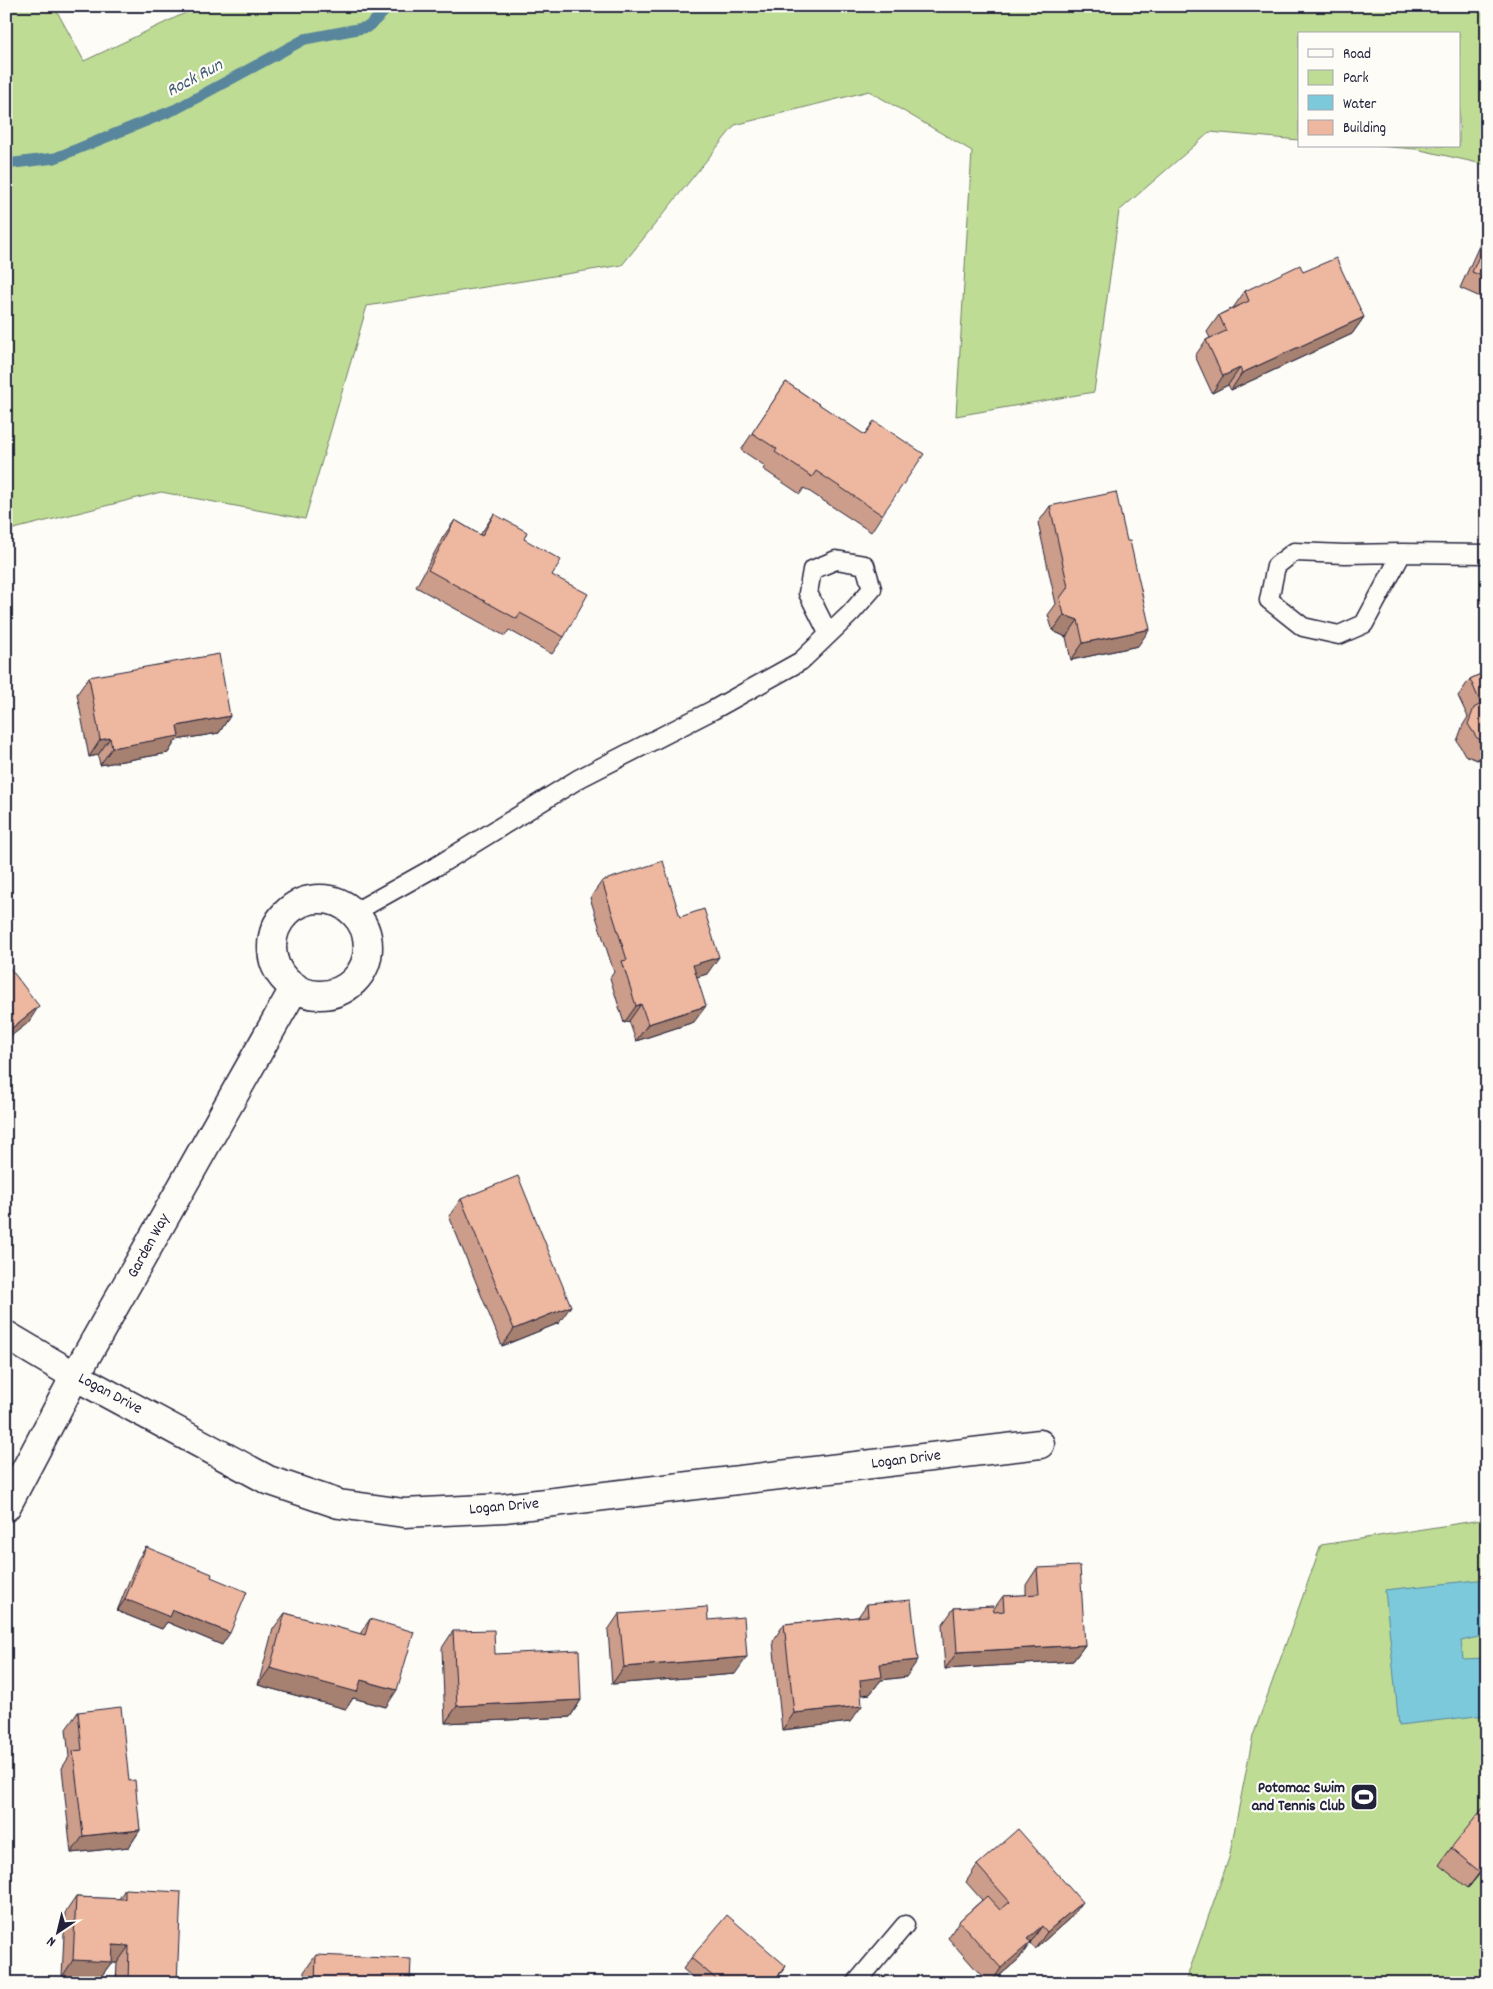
<svg xmlns="http://www.w3.org/2000/svg" width="1493" height="1989" font-family="Dekko,sans-serif">
<style>
.green{fill:#bfdc94;stroke:#707f68}
.water{fill:#7dc9dc;stroke:#59869c}
.lines{fill:none;stroke-linecap:round;stroke-linejoin:round}
.stream{stroke:#59869c;stroke-width:11}
.lane-casing{stroke:#22223b;stroke-width:21}
.street-casing{stroke:#22223b;stroke-width:31}
.lane{stroke:#fdfcf7;stroke-width:18}
.street{stroke:#fdfcf7;stroke-width:28}
.wall{fill:#cc9d8a;stroke:#22223b}
.shaded-wall{fill:#a68070;stroke:#22223b}
.building{fill:#edb7a0;stroke:#22223b}
.labels{text-anchor:middle;dominant-baseline:central;stroke-width:4.5;stroke-linejoin:round;paint-order:stroke}
.street-label{font-size:16px;fill:#22223b;stroke:#fdfcf7}
.poi-label{font-size:16px;font-weight:bold;fill:#22223b;stroke:#fdfcf7;text-anchor:end}
.water-label{font-size:18px;font-style:italic;fill:#425c73;stroke:#fdfcf7}
</style>
<rect width="100%" height="100%" fill="#fdfcf7"/>
<filter id="ink" filterUnits="userSpaceOnUse"><feTurbulence type="fractalNoise" baseFrequency=".02" numOctaves="2"/><feDisplacementMap in="SourceGraphic" scale="10" xChannelSelector="R" yChannelSelector="G"/><feConvolveMatrix kernelMatrix="1 2 1 2 8 2 1 2 1" color-interpolation-filters="sRGB"/></filter>
<g filter="url(#ink)">
<path class="green" d="M 6,6 L 54,6 L 84,61 L 200,6 L 1487,6 L 1487,165 L 1416,149 L 1377,146 L 1459,146 L 1459,34 L 1299,34 L 1299,140 L 1210,132 L 1119,211 L 1094,392 L 956,416 L 972,151 L 869,91 L 735,125 L 622,265 L 367,306 L 305,519 L 161,492 L 6,531 Z
M 1487,1519 L 1487,1983 L 1185,1983 L 1229,1858 L 1253,1736 L 1321,1545 Z"/>
<path class="water" d="M 1487,1579 L 1487,1635 L 1461,1641 L 1463,1659 L 1487,1658 L 1487,1712 L 1485,1715 L 1399,1725 L 1385,1590 Z"/>
<g class="lines">
<path class="stream" d="M 6,164 L 55,158 L 176,109 L 305,39 L 368,27 L 390,6"/>
<defs>
<path id="lane" d="M 1402,553 L 1364,624 L 1339,635 L 1303,627 L 1269,600 L 1276,566 L 1294,552 L 1345,554 L 1402,553 L 1487,554
M 353,913 L 437,866 L 580,778 L 713,710 L 801,661 L 851,613 L 872,589 L 865,565 L 836,560 L 812,570 L 808,593 L 828,633
M 856,1983 L 905,1925"/>
<path id="street" d="M272 947a48 48 0 1 1 96 0a48 48 0 1 1-96 0Z
M 6,1335 L 75,1376 L 268,1480 L 339,1504 L 404,1513 L 504,1508 L 1040,1444
M 6,1507 L 75,1376 L 295,987"/>
</defs>
<use href="#lane" class="lane-casing"/>
<use href="#street" class="street-casing"/>
<use href="#lane" class="lane"/>
<use href="#street" class="street"/>
</g>
<path class="wall" d="M 1487,235 L 1487,300 L 1460,288 L 1479,246 Z
M 1303,272 L 1364,317 L 1352,334 L 1231,390 L 1228,385 L 1212,393 L 1195,356 L 1206,340 L 1210,338 L 1207,332 L 1219,315 L 1233,308 L 1245,291 Z
M 786,382 L 864,435 L 874,421 L 882,515 L 871,532 L 804,488 L 800,494 L 763,469 L 765,466 L 741,450 Z
M 1050,506 L 1138,646 L 1071,660 L 1066,637 L 1053,631 L 1048,615 L 1056,604 L 1038,523 Z
M 494,514 L 524,539 L 552,575 L 564,637 L 552,654 L 509,630 L 505,636 L 416,587 L 443,537 L 455,520 L 480,535 Z
M 1487,671 L 1487,767 L 1482,758 L 1477,760 L 1465,755 L 1457,741 L 1463,725 L 1468,717 L 1458,696 L 1470,679 Z
M 89,677 L 230,716 L 219,733 L 176,740 L 168,753 L 100,765 L 98,755 L 89,757 L 77,694 Z
M 602,881 L 680,917 L 707,974 L 696,977 L 694,1022 L 636,1041 L 629,1021 L 624,1023 L 610,978 L 614,972 L 590,898 Z
M 461,1199 L 559,1323 L 502,1346 L 449,1216 Z
M 146,1547 L 222,1645 L 167,1622 L 162,1629 L 117,1611 L 138,1559 Z
M 1037,1568 L 1085,1645 L 1073,1661 L 945,1669 L 942,1625 L 954,1608 L 993,1610 L 1003,1596 L 1026,1595 L 1026,1585 Z
M 867,1604 L 906,1677 L 881,1680 L 870,1694 L 861,1695 L 850,1722 L 782,1730 L 773,1641 L 784,1624 L 858,1617 Z
M 285,1613 L 360,1634 L 370,1619 L 386,1707 L 353,1698 L 346,1709 L 258,1685 L 273,1629 Z
M 619,1614 L 708,1620 L 735,1674 L 612,1684 L 608,1630 Z
M 453,1631 L 495,1654 L 581,1700 L 570,1717 L 445,1723 L 442,1648 Z
M 78,1712 L 129,1781 L 140,1830 L 129,1847 L 71,1853 L 62,1768 L 69,1757 L 66,1729 Z
M 1451,1848 L 1487,1865 L 1468,1888 L 1439,1865 Z
M 977,1865 L 1070,1918 L 1035,1949 L 1030,1943 L 1019,1959 L 991,1983 L 988,1983 L 948,1938 L 959,1921 L 982,1900 L 966,1882 Z
M 125,1889 L 177,1983 L 116,1983 L 117,1963 L 111,1963 L 100,1978 L 62,1977 L 65,1913 L 76,1897 L 119,1899 Z
M 316,1955 L 410,1983 L 304,1983 L 304,1972 Z
M 691,1958 L 778,1977 L 773,1983 L 699,1983 L 683,1969 Z"/>
<path class="shaded-wall" d="M 1364,317 L 1352,334 L 1231,390 L 1242,373 Z
M 1240,368 L 1228,385 L 1212,393 L 1223,376 Z
M 1064,615 L 1078,620 L 1066,637 L 1053,631 Z
M 1150,629 L 1138,646 L 1071,660 L 1083,643 Z
M 230,716 L 219,733 L 176,740 L 168,753 L 100,765 L 112,748 L 177,726 Z
M 110,738 L 98,755 L 89,757 L 100,740 Z
M 1487,746 L 1487,751 L 1482,758 L 1477,760 Z
M 719,957 L 707,974 L 681,982 L 693,965 Z
M 641,1004 L 629,1021 L 624,1023 L 636,1006 Z
M 39,1006 L 28,1023 L 6,1040 L 7,1032 Z
M 706,1006 L 694,1022 L 636,1041 L 648,1024 Z
M 571,1306 L 559,1323 L 502,1346 L 514,1329 Z
M 125,1599 L 173,1610 L 230,1633 L 222,1645 L 167,1622 L 162,1629 L 117,1611 Z
M 1085,1645 L 1073,1661 L 945,1669 L 957,1652 Z
M 747,1657 L 735,1674 L 612,1684 L 624,1667 Z
M 918,1660 L 906,1677 L 881,1680 L 870,1694 L 848,1697 L 860,1680 L 880,1664 Z
M 270,1668 L 361,1680 L 397,1690 L 386,1707 L 353,1698 L 346,1709 L 258,1685 Z
M 581,1700 L 570,1717 L 445,1723 L 457,1706 Z
M 862,1706 L 850,1722 L 782,1730 L 794,1713 Z
M 140,1830 L 129,1847 L 71,1853 L 83,1836 Z
M 1487,1863 L 1487,1865 L 1468,1888 L 1480,1872 Z
M 1082,1902 L 1070,1918 L 1035,1949 L 1047,1932 Z
M 1042,1926 L 1019,1959 L 991,1983 L 1001,1968 L 1027,1939 Z
M 113,1945 L 129,1946 L 117,1963 L 111,1963 L 100,1978 L 62,1977 L 73,1960 Z
M 786,1966 L 778,1977 L 773,1983 L 771,1983 Z"/>
<path class="building" d="M 1487,238 L 1487,278 L 1472,272 Z
M 1336,258 L 1364,317 L 1242,373 L 1240,368 L 1223,376 L 1206,340 L 1226,331 L 1219,315 L 1249,301 L 1245,291 L 1300,265 L 1303,272 Z
M 786,382 L 865,435 L 874,421 L 924,454 L 882,515 L 816,471 L 812,477 L 775,452 L 777,449 L 752,433 Z
M 1116,492 L 1127,541 L 1130,541 L 1150,629 L 1083,643 L 1078,620 L 1064,615 L 1060,598 L 1068,587 L 1050,506 Z
M 494,514 L 527,532 L 524,539 L 561,560 L 552,575 L 588,594 L 564,637 L 520,613 L 517,619 L 428,570 L 455,520 L 482,536 Z
M 219,654 L 230,716 L 177,726 L 179,736 L 112,748 L 110,738 L 100,740 L 89,677 Z
M 1487,671 L 1487,743 L 1477,738 L 1468,724 L 1474,708 L 1481,704 L 1470,679 Z
M 663,861 L 680,917 L 704,909 L 719,957 L 693,965 L 706,1006 L 648,1024 L 641,1004 L 636,1006 L 622,961 L 627,960 L 602,881 Z
M 6,963 L 39,1006 L 7,1032 L 6,1031 Z
M 518,1176 L 571,1306 L 514,1329 L 461,1199 Z
M 146,1547 L 212,1574 L 211,1577 L 247,1592 L 230,1633 L 173,1610 L 170,1617 L 125,1599 Z
M 1080,1566 L 1085,1645 L 957,1652 L 954,1608 L 993,1606 L 994,1612 L 1004,1611 L 1003,1596 L 1039,1594 L 1037,1568 Z
M 911,1600 L 918,1660 L 880,1664 L 882,1677 L 860,1680 L 862,1706 L 794,1713 L 784,1624 L 868,1616 L 867,1604 Z
M 707,1607 L 708,1620 L 744,1617 L 747,1657 L 624,1667 L 619,1614 Z
M 285,1613 L 365,1635 L 370,1619 L 414,1632 L 397,1690 L 361,1680 L 357,1692 L 270,1668 Z
M 494,1630 L 495,1654 L 579,1650 L 581,1700 L 457,1706 L 453,1631 Z
M 121,1707 L 129,1781 L 135,1780 L 140,1830 L 83,1836 L 73,1751 L 82,1750 L 78,1712 Z
M 1487,1803 L 1487,1863 L 1480,1872 L 1451,1848 Z
M 1018,1829 L 1082,1902 L 1047,1932 L 1042,1926 L 1027,1939 L 1031,1942 L 1001,1968 L 959,1921 L 987,1896 L 1000,1910 L 1010,1902 L 977,1865 Z
M 125,1889 L 181,1892 L 177,1983 L 128,1983 L 129,1946 L 113,1945 L 112,1962 L 73,1960 L 76,1897 L 125,1899 Z
M 727,1915 L 786,1966 L 771,1983 L 721,1983 L 691,1958 Z
M 316,1955 L 411,1959 L 410,1983 L 315,1983 Z"/>
</g>
<defs>
<symbol id="stadium-square" viewBox="-11 -11 22 22"><rect x="-9" y="-9" width="18" height="18" rx="4" fill="#22223b" stroke="#fdfcf7"/><path d="M0-5a6.5 5 0 1 0 0 10a6.5 5 0 1 0 0-10ZM-3.5-1.8h7v3.6h-7Z" fill="#fff"/></symbol>
</defs>
<g fill-rule="evenodd">
<use href="#stadium-square" x="1348" y="1781" width="32" height="32"/>
</g>
<g class="labels">
<g class="street-label">
<text transform="translate(149 1246) rotate(-61)">Garden Way</text>
<text transform="translate(110 1394) rotate(28)">Logan Drive</text>
<text transform="translate(906 1460) rotate(-7)">Logan Drive</text>
<text transform="translate(504 1507) rotate(-5)">Logan Drive</text>
</g>
<g class="poi-label">
<text x="1345" y="1788">Potomac Swim<tspan x="1345" dy="18">and Tennis Club</tspan></text>
</g>
<g class="water-label">
<text transform="translate(195 79) rotate(-28)">Rock Run</text>
</g>
</g>
<rect width="1493" height="1989" fill="none" stroke="#fdfcf7" stroke-width="25"/>
<rect x="12" y="12" width="1468" height="1964" fill="none" stroke="#22223b" stroke-width="2" filter="url(#ink)"/>
<rect x="1298" y="32" width="162" height="115" fill="#fdfcf7" stroke="#a5a5ac"/>
<rect x="1308" y="49" width="25" height="8" fill="#fdfcf7" stroke="#a5a5ac"/>
<text x="1343" y="58" font-size="15" fill="#22223b">Road</text>
<rect x="1308" y="70" width="25" height="15" fill="#bfdc94" stroke="#a5a5ac"/>
<text x="1343" y="82" font-size="15" fill="#22223b">Park</text>
<rect x="1308" y="95" width="25" height="15" fill="#7dc9dc" stroke="#a5a5ac"/>
<text x="1343" y="108" font-size="15" fill="#22223b">Water</text>
<rect x="1308" y="120" width="25" height="15" fill="#edb7a0" stroke="#a5a5ac"/>
<text x="1343" y="132" font-size="15" fill="#22223b">Building</text>
<g transform="translate(58 1932) rotate(215)" stroke="#fdfcf7" stroke-width="4" paint-order="stroke">
<path d="M0-4L9 19L0 12L-9 19Z" fill="#22223b"/>
<text y="-8" font-size="14" font-weight="bold" text-anchor="middle" fill="#22223b">N</text>
</g>
</svg>
